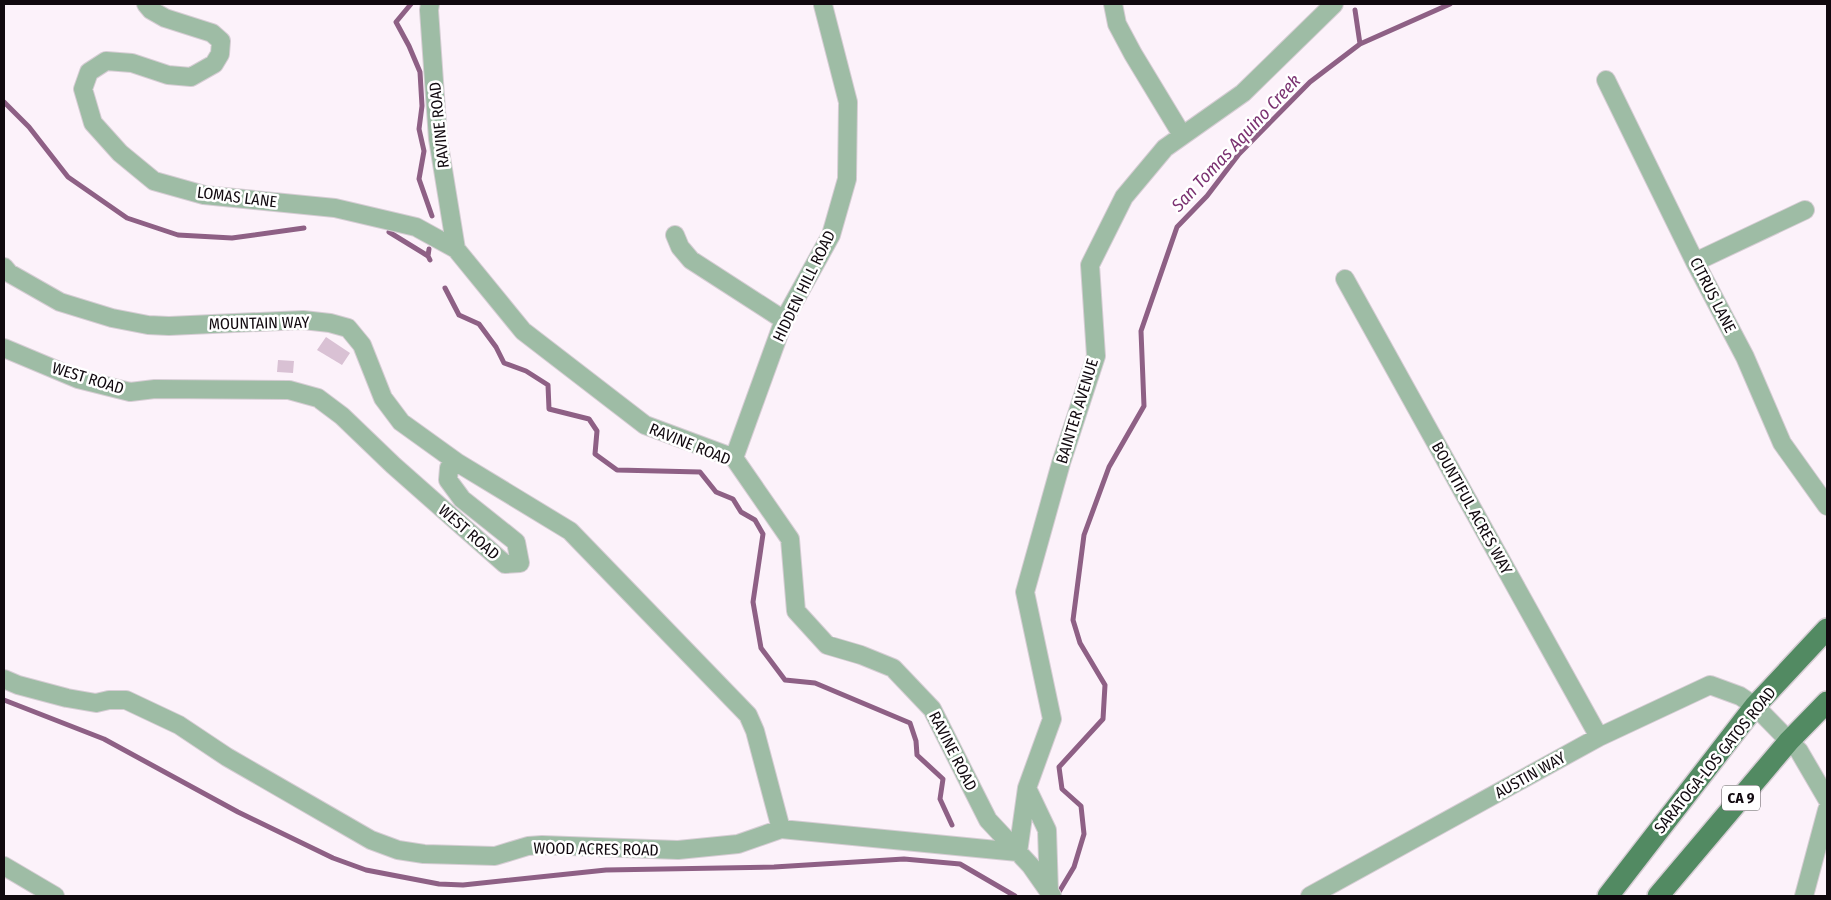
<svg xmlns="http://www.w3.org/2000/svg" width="1831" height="900" font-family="'Fira Sans Condensed',sans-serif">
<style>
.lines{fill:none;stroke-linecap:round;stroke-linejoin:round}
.stream{stroke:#8e6085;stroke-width:5}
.building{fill:#d9c1d4}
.minor-casing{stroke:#d6cdd4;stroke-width:20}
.major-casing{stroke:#d6cdd4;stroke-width:24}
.minor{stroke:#9ebca5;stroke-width:18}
.major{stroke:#528a62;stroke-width:21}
.labels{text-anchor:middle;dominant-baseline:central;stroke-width:5;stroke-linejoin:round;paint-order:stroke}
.shield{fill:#fff;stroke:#585357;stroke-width:1}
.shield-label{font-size:15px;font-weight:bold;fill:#11090f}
.street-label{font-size:16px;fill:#11090f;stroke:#fff}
.water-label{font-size:18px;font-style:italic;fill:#7b3271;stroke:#fff}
</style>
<rect width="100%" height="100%" fill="#fcf2fa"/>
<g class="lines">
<path class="stream" d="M 411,4 L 396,22 L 409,46 L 420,72 L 422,106 L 419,129 L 424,151 L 419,179 L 432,216
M 1355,10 L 1360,44
M 4,102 L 29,127 L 68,177 L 127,218 L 178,235 L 232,238 L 304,228
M 389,232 L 428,256
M 429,249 L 428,256 L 430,260
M 445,288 L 459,315 L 479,324 L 496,347 L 504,363 L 526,371 L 548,385 L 549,409 L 589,419 L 597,431 L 595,454 L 617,470 L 700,472 L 716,492 L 733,499 L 741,512 L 755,520 L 763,534 L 753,602 L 761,648 L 785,680 L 815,683 L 910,723 L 916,741 L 917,755 L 943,779 L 940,799 L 952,825
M 4,700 L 104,739 L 238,812 L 333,858 L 366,870 L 439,884 L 463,885 L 606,870 L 774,867 L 904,859 L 960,864 L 1015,896
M 1059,892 L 1074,867 L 1084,834 L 1081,806 L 1062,789 L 1059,767 L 1103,719 L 1105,685 L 1080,643 L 1073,620 L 1084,535 L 1109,467 L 1144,406 L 1141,331 L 1177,227 L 1207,196 L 1239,154 L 1310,82 L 1360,44 L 1450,4"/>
</g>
<path class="building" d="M 326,337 L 350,353 L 342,365 L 317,350 Z
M 278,360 L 294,361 L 293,373 L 277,372 Z"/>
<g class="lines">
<defs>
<path id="minor" d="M 146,4 L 151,10 L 165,18 L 212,33 L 221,41 L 220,54 L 214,64 L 191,77 L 168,75 L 132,63 L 106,61 L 89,72 L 83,89 L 93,123 L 120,153 L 154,181 L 204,195 L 335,208 L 416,227 L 456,249
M 430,4 L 429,10 L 438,139 L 456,249 L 523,331 L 645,425 L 734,458 L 790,539 L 796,611 L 827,645 L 861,655 L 893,668 L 932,709 L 988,820 L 1018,852
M 1113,4 L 1117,24 L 1133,54 L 1182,135
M 1606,80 L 1695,262 L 1745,357 L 1782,443 L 1827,506
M 675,235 L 680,247 L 691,260 L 784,320
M 1695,262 L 1805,210
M 4,267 L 9,273 L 60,302 L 112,318 L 148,325 L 169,326 L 303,320 L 330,323 L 348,328 L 362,345 L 383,398 L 401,422 L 458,463
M 1345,279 L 1599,737
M 4,348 L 78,379 L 130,392 L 155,389 L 289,390 L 318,398 L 342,416 L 393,465 L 505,564 L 520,563 L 516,542 L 462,499 L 448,480 L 449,468 L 458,463 L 570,531 L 748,715 L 755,731 L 781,829
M 734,458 L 784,320 L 831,235 L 847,179 L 848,102 L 823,5
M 4,679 L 18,685 L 67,698 L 96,703 L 109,700 L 126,700 L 179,725 L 227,757 L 371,840 L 398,850 L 424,854 L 495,856 L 528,846 L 542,845 L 678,850 L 738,844 L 781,829 L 1018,852
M 1027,788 L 1047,830 L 1049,892
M 4,866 L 55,896
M 1052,896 L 1031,866 L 1018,852 L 1027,788 L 1052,719 L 1025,592 L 1061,463 L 1096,356 L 1090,265 L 1124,197 L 1165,148 L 1243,93 L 1334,4
M 1310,896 L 1599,737 L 1710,685 L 1740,696 L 1755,706 L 1799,751 L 1827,799
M 1804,896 L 1827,810"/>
<path id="major" d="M 1608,896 L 1755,706 L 1827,629
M 1658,896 L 1789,741 L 1827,702"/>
</defs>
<use href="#minor" class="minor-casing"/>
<use href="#major" class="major-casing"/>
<use href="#minor" class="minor"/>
<use href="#major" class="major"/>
</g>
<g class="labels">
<rect class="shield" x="1722" y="785.5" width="38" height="25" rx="4"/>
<g class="shield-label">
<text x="1741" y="798">CA 9</text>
</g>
<g class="street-label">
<text transform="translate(439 125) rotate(-96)">RAVINE ROAD</text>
<text transform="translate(237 197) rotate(7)">LOMAS LANE</text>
<text transform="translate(804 286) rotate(-64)">HIDDEN HILL ROAD</text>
<text transform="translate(1713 295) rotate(63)">CITRUS LANE</text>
<text transform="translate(259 323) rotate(-1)">MOUNTAIN WAY</text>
<text transform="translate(88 378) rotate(17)">WEST ROAD</text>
<text transform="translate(1077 411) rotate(-73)">BAINTER AVENUE</text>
<text transform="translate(690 444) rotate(22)">RAVINE ROAD</text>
<text transform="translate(1472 508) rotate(61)">BOUNTIFUL ACRES WAY</text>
<text transform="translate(469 532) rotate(41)">WEST ROAD</text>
<text transform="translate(953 751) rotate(63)">RAVINE ROAD</text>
<text transform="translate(1715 760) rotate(-51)">SARATOGA-LOS GATOS ROAD</text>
<text transform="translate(1530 775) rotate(-29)">AUSTIN WAY</text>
<text transform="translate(596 849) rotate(1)">WOOD ACRES ROAD</text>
</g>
<g class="water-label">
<text transform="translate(1236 143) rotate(-47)">San Tomas Aquino Creek</text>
</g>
</g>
<rect width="1831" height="900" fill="none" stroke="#11090f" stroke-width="10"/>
</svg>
